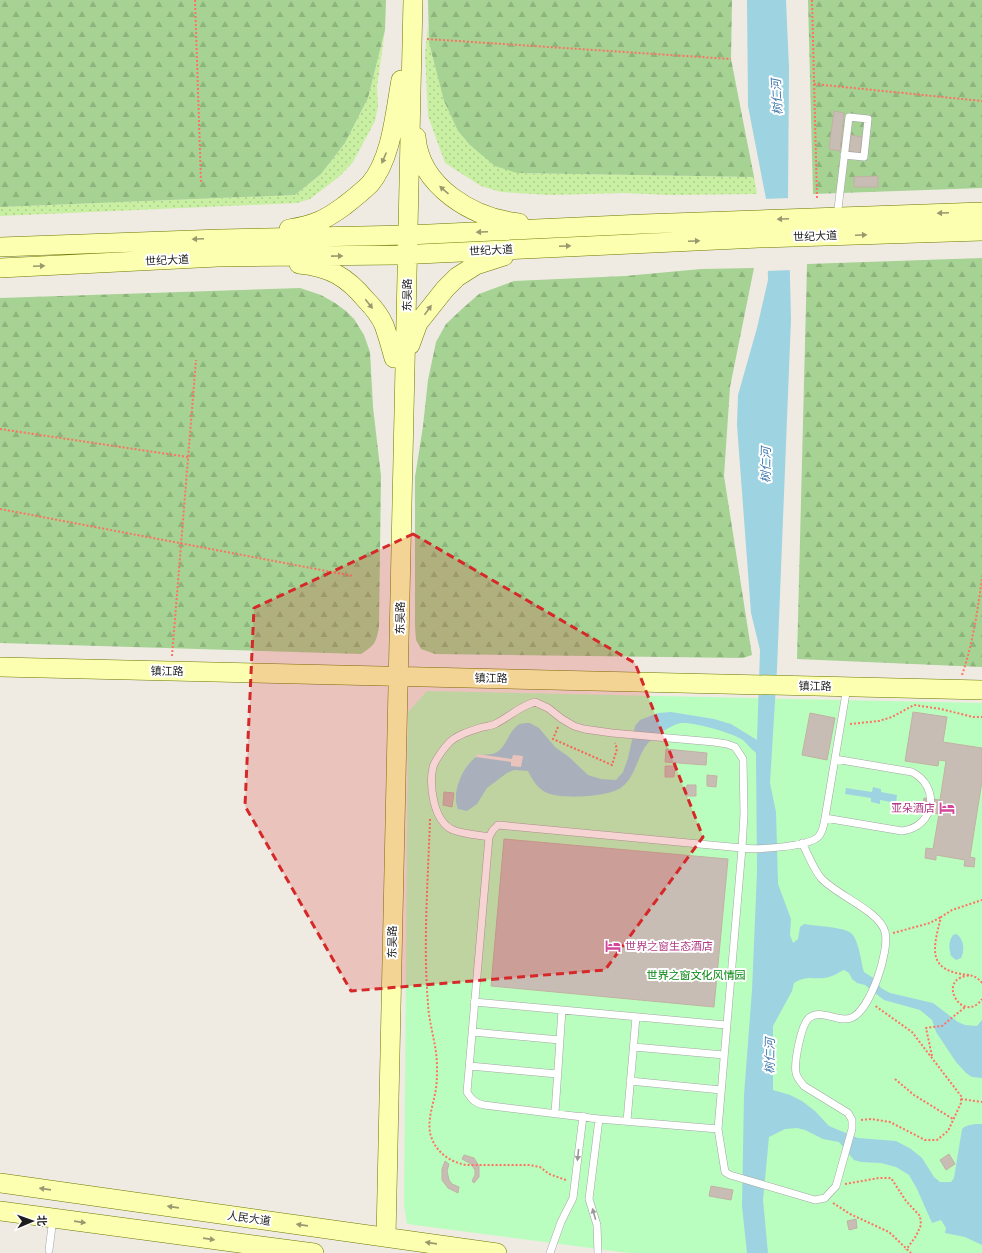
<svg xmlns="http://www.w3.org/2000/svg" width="982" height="1253" font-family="'Public Sans','Noto Sans SC',sans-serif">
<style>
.grass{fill:url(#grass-dots)}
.forest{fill:url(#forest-firs)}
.park{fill:#bafebf}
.water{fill:#9ed3e1}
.pier{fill:#efebe2}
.building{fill:#c8bdb5;stroke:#c2b1a3}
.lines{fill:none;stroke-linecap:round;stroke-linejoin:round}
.lane-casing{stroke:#a4a4a4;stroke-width:8}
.secondary-casing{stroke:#6c7800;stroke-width:20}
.path{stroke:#ff7263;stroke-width:2;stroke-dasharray:2 2;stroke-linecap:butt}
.lane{stroke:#fff;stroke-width:7}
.secondary{stroke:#fcffb0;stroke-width:19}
.oneway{fill:#98996e}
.oneway2{fill:#999}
.marked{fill:#d62828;fill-opacity:0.2;stroke:#d62828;stroke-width:3;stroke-dasharray:8 5;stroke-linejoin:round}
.labels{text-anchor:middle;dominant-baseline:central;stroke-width:4;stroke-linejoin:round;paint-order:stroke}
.street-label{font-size:11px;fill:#1d1d1d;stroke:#fff}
.hotel-label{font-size:11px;fill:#b23c85;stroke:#fff;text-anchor:end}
.park-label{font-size:11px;fill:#02850c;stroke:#fff}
.water-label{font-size:12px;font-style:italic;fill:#3f77ad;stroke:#fff}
</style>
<defs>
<pattern id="grass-dots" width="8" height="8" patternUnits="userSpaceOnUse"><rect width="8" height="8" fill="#c9efa3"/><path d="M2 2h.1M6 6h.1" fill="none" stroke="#accc8c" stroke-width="1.8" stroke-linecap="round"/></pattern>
<pattern id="forest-firs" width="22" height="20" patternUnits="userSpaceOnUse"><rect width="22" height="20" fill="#a6d293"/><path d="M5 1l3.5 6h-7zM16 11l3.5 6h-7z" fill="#8eb47e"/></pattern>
</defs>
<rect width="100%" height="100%" fill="#efebe2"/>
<path class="grass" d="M 428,25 L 429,43 L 444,101 L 458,131 L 470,145 L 517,173 L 754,177 L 757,194 L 671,195 L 624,193 L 550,195 L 501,192 L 481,186 L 445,163 L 428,116 L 425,54 Z
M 385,30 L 377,87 L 378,106 L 375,121 L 353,162 L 340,176 L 310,199 L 297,203 L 0,216 L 0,207 L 295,195 L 321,174 L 345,143 L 368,98 Z"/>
<path class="forest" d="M 0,0 L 386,0 L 385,30 L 368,98 L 345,143 L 321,174 L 295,195 L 0,207 Z
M 428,0 L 732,0 L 731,59 L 754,177 L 517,173 L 495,166 L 470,145 L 458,131 L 444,101 L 429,43 Z
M 808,0 L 982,0 L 982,188 L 813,194 Z
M 982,258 L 982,667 L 797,659 L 807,264 Z
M 754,268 L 730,387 L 724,476 L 752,655 L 743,658 L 435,654 L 421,649 L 416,640 L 415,626 L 415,477 L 423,426 L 428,380 L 436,342 L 446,324 L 463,308 L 479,294 L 514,281 L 625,276 L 701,269 Z
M 300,288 L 321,295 L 335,303 L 346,311 L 354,319 L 364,335 L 370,352 L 373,407 L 381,476 L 379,627 C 376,643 375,645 361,654 L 0,643 L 0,298 Z"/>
<path class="park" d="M 427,691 L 982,703 L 982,1253 L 629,1253 L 407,1224 L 404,1205 L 408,712 Z"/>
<path class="water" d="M 747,0 L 786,0 L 789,68 L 788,198 L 791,319 L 777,669 L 770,783 L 776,812 L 778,884 L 791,919 L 790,935 L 793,943 L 798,939 L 800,927 L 804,924 C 815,926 844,927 851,933 C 859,940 861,962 864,972 L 875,979 L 881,988 L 890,993 L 933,1003 L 958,1022 L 965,1025 L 977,1026 L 982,1020 L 982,1078 L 972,1077 L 966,1073 L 956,1062 L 936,1032 L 932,1020 L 920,1010 L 884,1000 L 865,985 L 857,983 L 852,979 L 849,973 L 844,970 C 839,972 834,976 829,977 C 815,981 809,974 794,983 L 792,991 L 773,1026 L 773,1090 L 790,1095 L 802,1101 L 815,1111 L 829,1126 L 858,1138 L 896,1141 L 911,1149 L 922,1158 L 934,1177 L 940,1182 L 951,1182 L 954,1178 L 962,1129 C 968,1124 974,1124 982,1124 L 982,1245 L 965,1237 L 945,1233 L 946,1228 L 941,1220 L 932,1223 L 917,1189 L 909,1175 L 896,1167 L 881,1163 L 861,1162 L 854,1160 L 839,1142 L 823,1139 L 805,1130 L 797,1128 L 785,1129 L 769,1137 L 763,1200 L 768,1253 L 747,1253 L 742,1206 L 744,1095 L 752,990 L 757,872 L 756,753 C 751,749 747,744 743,740 C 733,733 694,722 682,723 C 672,724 655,736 648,743 C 637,756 636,776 622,787 C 610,797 565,799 550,794 C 539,791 533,781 528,771 L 514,770 L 507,773 L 487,788 L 477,804 L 467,811 L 458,809 C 451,794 462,767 476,757 C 482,753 491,756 497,752 C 507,746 508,732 518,725 C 521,723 527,723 530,723 L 539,728 L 555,747 L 569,757 L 588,775 L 601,779 L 616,780 L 623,772 L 628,758 L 635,726 L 640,720 L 658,713 L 671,712 L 714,719 L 731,724 L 757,740 L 760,650 L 751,613 L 737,425 L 738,395 L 757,328 L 768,280 L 766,199 L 748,106 Z
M 873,787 L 881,789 L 881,792 L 897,795 L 896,803 L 880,800 L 880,804 L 871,802 L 871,798 L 845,794 L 846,788 L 872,792 Z
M 956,934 C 964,938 965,951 961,958 L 956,960 L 951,956 C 949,948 948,942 953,935 Z"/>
<path class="pier" d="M 790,198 L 792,270 L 766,271 L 764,199 Z
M 477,754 L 512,759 L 513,755 L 523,756 L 521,767 L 511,766 L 511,762 L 476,757 Z"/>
<path class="building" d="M 834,111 L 844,113 L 840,151 L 829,149 Z
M 851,135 L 862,137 L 860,153 L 849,151 Z
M 878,176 L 878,187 L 854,187 L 854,177 Z
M 913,712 L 947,717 L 943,742 L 982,748 L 982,781 L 970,857 L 975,858 L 974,867 L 964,866 L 965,860 L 936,855 L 936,860 L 925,858 L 926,848 L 933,849 L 939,814 L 922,811 L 924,798 L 940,800 L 946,761 L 939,760 L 938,766 L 905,761 Z
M 810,713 L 835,718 L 827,760 L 802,755 Z
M 666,749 L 707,753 L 706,765 L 665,762 Z
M 665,766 L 675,766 L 674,777 L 665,777 Z
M 707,775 L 717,776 L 716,787 L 707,786 Z
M 687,785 L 696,785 L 696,796 L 686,796 Z
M 444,792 L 454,793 L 452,807 L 443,805 Z
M 504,839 L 728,859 L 714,1007 L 491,986 Z
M 949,1154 L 955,1164 L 946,1170 L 940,1160 Z
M 464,1155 L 474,1158 L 479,1166 L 479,1177 L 474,1183 L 472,1181 L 475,1175 L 475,1170 L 471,1164 L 462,1159 Z
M 445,1161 L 449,1164 L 447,1171 L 449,1180 L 452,1184 L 459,1187 L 458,1193 L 448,1188 L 442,1180 L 442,1169 Z
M 711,1186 L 733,1190 L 731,1200 L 709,1196 Z
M 856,1219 L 857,1228 L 849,1230 L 847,1221 Z"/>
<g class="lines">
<defs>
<path id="lane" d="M 837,217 L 849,117 L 868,119 L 864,157 L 844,155
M 825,818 L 902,831 C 935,827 941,787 912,772 L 835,759
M 498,825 L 742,848 L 718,1129 L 599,1119 L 484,1105 C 475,1103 472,1100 467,1092 L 489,837 L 493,830 Z
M 489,837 C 477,835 464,834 453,830 C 433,821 429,785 433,767 C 434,762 444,748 448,744 C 455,735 473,730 483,727 C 487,726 492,726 495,724 C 509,717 520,706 535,702 L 548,708 L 562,719 L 574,726 L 584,729 L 612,733 L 714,742 L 727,744 L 735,747 L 743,759 L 744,814 L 742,848 C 756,850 810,847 819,836 C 823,831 824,824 825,818 L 847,687
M 474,1002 L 726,1025
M 473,1032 L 560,1040
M 634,1047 L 724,1055
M 470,1066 L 557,1074
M 630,1081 L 721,1090
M 555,1113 L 562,1010
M 627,1121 L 636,1017
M 718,1129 L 725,1172 L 730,1175 L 815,1200 L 825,1198 L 836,1186 L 852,1129 L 852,1120 L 848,1113 L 804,1086 C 801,1082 797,1078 796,1073 C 794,1062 801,1025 809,1018 C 821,1008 837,1023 851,1018 C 870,1011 890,951 885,932 C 880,911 836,895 821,878 C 813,868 808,854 802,843
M 49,1250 L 53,1218
M 550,1253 L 561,1222 L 573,1198 L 583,1116
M 598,1253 L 597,1225 L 589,1199 L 599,1119"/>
<path id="secondary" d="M 416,137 C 420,187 473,218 519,223
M 289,229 C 314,225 325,220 344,206 C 353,199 362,192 370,184 C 392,158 395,112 401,80
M 0,247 L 221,239 L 408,235 L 643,224 L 982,212
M 299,264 C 330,267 347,277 366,300 C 373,307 380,316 384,325 C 388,336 391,347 394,358
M 0,268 L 218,257 L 397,255 L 759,238 L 982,231
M 410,345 L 418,323 L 445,289 L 457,277 L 476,265 L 504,256
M 0,667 L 982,690
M 0,1183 L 497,1253
M 0,1211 L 314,1253
M 386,1237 L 413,0"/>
</defs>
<use href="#lane" class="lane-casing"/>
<use href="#secondary" class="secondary-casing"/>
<path class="path" d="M 195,0 L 201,182
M 812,0 L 817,198
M 427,39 L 731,59
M 814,84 L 982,101
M 0,429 L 188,457
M 0,509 L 353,576
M 172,656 L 196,360
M 962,675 C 973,643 977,613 982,579
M 850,724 L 879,721 L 892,717 L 914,705 L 941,709 L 973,717 L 982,717
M 558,727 L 553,739 L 612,765 L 617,749 L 615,743
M 430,819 C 428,880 423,943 428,1004 C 429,1025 437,1045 437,1067 C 437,1076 437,1085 435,1094 C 432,1109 426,1125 432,1139 C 438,1154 451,1162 466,1165 L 529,1165 L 540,1167 L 549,1174 L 566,1180
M 893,933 L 930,923 L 941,917
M 969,975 C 926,971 933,949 941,917 L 952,910 L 982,900
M 982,983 C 978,978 973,974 966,976 C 936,981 964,1025 982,999
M 932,1056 L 926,1028 L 942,1026 L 965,1007
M 895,1079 L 914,1095 L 953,1119
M 961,1099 L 982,1102
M 861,1120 L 871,1119 L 890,1122 L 925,1140 L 937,1140 L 948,1131 L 961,1103 L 961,1096 L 912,1032 L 874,1005
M 845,1184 L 879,1178 L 891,1178 L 906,1201 L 920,1216 L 921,1225 L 916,1236 L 906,1250
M 833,1203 L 850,1214 L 889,1232 L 911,1253"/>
<use href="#lane" class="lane"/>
<use href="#secondary" class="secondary"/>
</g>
<defs><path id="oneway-solid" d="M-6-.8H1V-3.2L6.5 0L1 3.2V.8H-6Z"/></defs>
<g class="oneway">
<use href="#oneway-solid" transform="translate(384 158) rotate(113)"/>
<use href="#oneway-solid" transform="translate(444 190) rotate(-139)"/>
<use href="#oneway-solid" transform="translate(943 213) rotate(178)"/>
<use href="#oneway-solid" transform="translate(783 219) rotate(178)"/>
<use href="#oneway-solid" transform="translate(482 232) rotate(177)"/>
<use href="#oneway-solid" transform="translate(861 235) rotate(-2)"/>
<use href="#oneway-solid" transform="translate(198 239) rotate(178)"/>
<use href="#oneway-solid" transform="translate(694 241) rotate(-2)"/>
<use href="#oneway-solid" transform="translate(565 246) rotate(-2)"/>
<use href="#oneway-solid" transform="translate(337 256) rotate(-1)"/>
<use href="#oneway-solid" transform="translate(39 266) rotate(-3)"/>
<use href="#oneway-solid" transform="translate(369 304) rotate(52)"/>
<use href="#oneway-solid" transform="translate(428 310) rotate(-54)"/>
<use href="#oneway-solid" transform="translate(45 1189) rotate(-172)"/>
<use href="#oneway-solid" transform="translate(173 1207) rotate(-172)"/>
<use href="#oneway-solid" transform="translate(80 1222) rotate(8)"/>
<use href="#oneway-solid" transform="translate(302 1225) rotate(-172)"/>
<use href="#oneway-solid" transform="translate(209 1239) rotate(8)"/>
<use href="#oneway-solid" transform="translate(431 1243) rotate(-172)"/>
</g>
<g class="oneway2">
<use href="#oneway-solid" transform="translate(578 1155) rotate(96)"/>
<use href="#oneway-solid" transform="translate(594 1214) rotate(-106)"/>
</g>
<path class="marked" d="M 413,534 L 635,663 L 703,837 L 605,970 L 351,991 L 245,806 L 254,608 Z"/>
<defs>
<symbol id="hotel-bare" viewBox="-9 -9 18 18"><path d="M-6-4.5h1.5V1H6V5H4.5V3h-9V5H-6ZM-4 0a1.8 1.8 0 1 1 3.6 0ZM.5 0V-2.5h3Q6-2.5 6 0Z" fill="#d1479c" stroke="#fff" stroke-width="2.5" paint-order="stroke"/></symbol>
</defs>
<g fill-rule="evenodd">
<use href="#hotel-bare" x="936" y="797" width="22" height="22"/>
<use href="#hotel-bare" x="602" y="935" width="22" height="22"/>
</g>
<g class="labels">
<g class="street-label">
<text transform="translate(815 236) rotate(-2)">世纪大道</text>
<text transform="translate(491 250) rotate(-3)">世纪大道</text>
<text transform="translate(167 260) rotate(-3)">世纪大道</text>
<text transform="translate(407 295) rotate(-89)">东吴路</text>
<text transform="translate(400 618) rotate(-89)">东吴路</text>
<text transform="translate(167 671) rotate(1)">镇江路</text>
<text transform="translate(491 678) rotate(1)">镇江路</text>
<text transform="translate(815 686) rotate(1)">镇江路</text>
<text transform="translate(392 942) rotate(-89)">东吴路</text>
<text transform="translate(249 1218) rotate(8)">人民大道</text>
</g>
<g class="hotel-label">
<text x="935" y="808">亚朵酒店</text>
<text x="625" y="946" text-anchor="start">世界之窗生态酒店</text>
</g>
<g class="park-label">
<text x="696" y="975">世界之窗文化风情园</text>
</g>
<g class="water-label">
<text transform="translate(777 97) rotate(-93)">树仁河</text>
<text transform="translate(766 465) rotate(-89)">树仁河</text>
<text transform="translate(770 1056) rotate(-89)">树仁河</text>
</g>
</g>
<g transform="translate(32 1221) rotate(88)" stroke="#ffffff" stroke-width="3" paint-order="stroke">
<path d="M0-3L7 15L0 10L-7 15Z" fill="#1d1d1d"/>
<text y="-6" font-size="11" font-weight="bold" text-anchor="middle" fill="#1d1d1d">北</text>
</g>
</svg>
